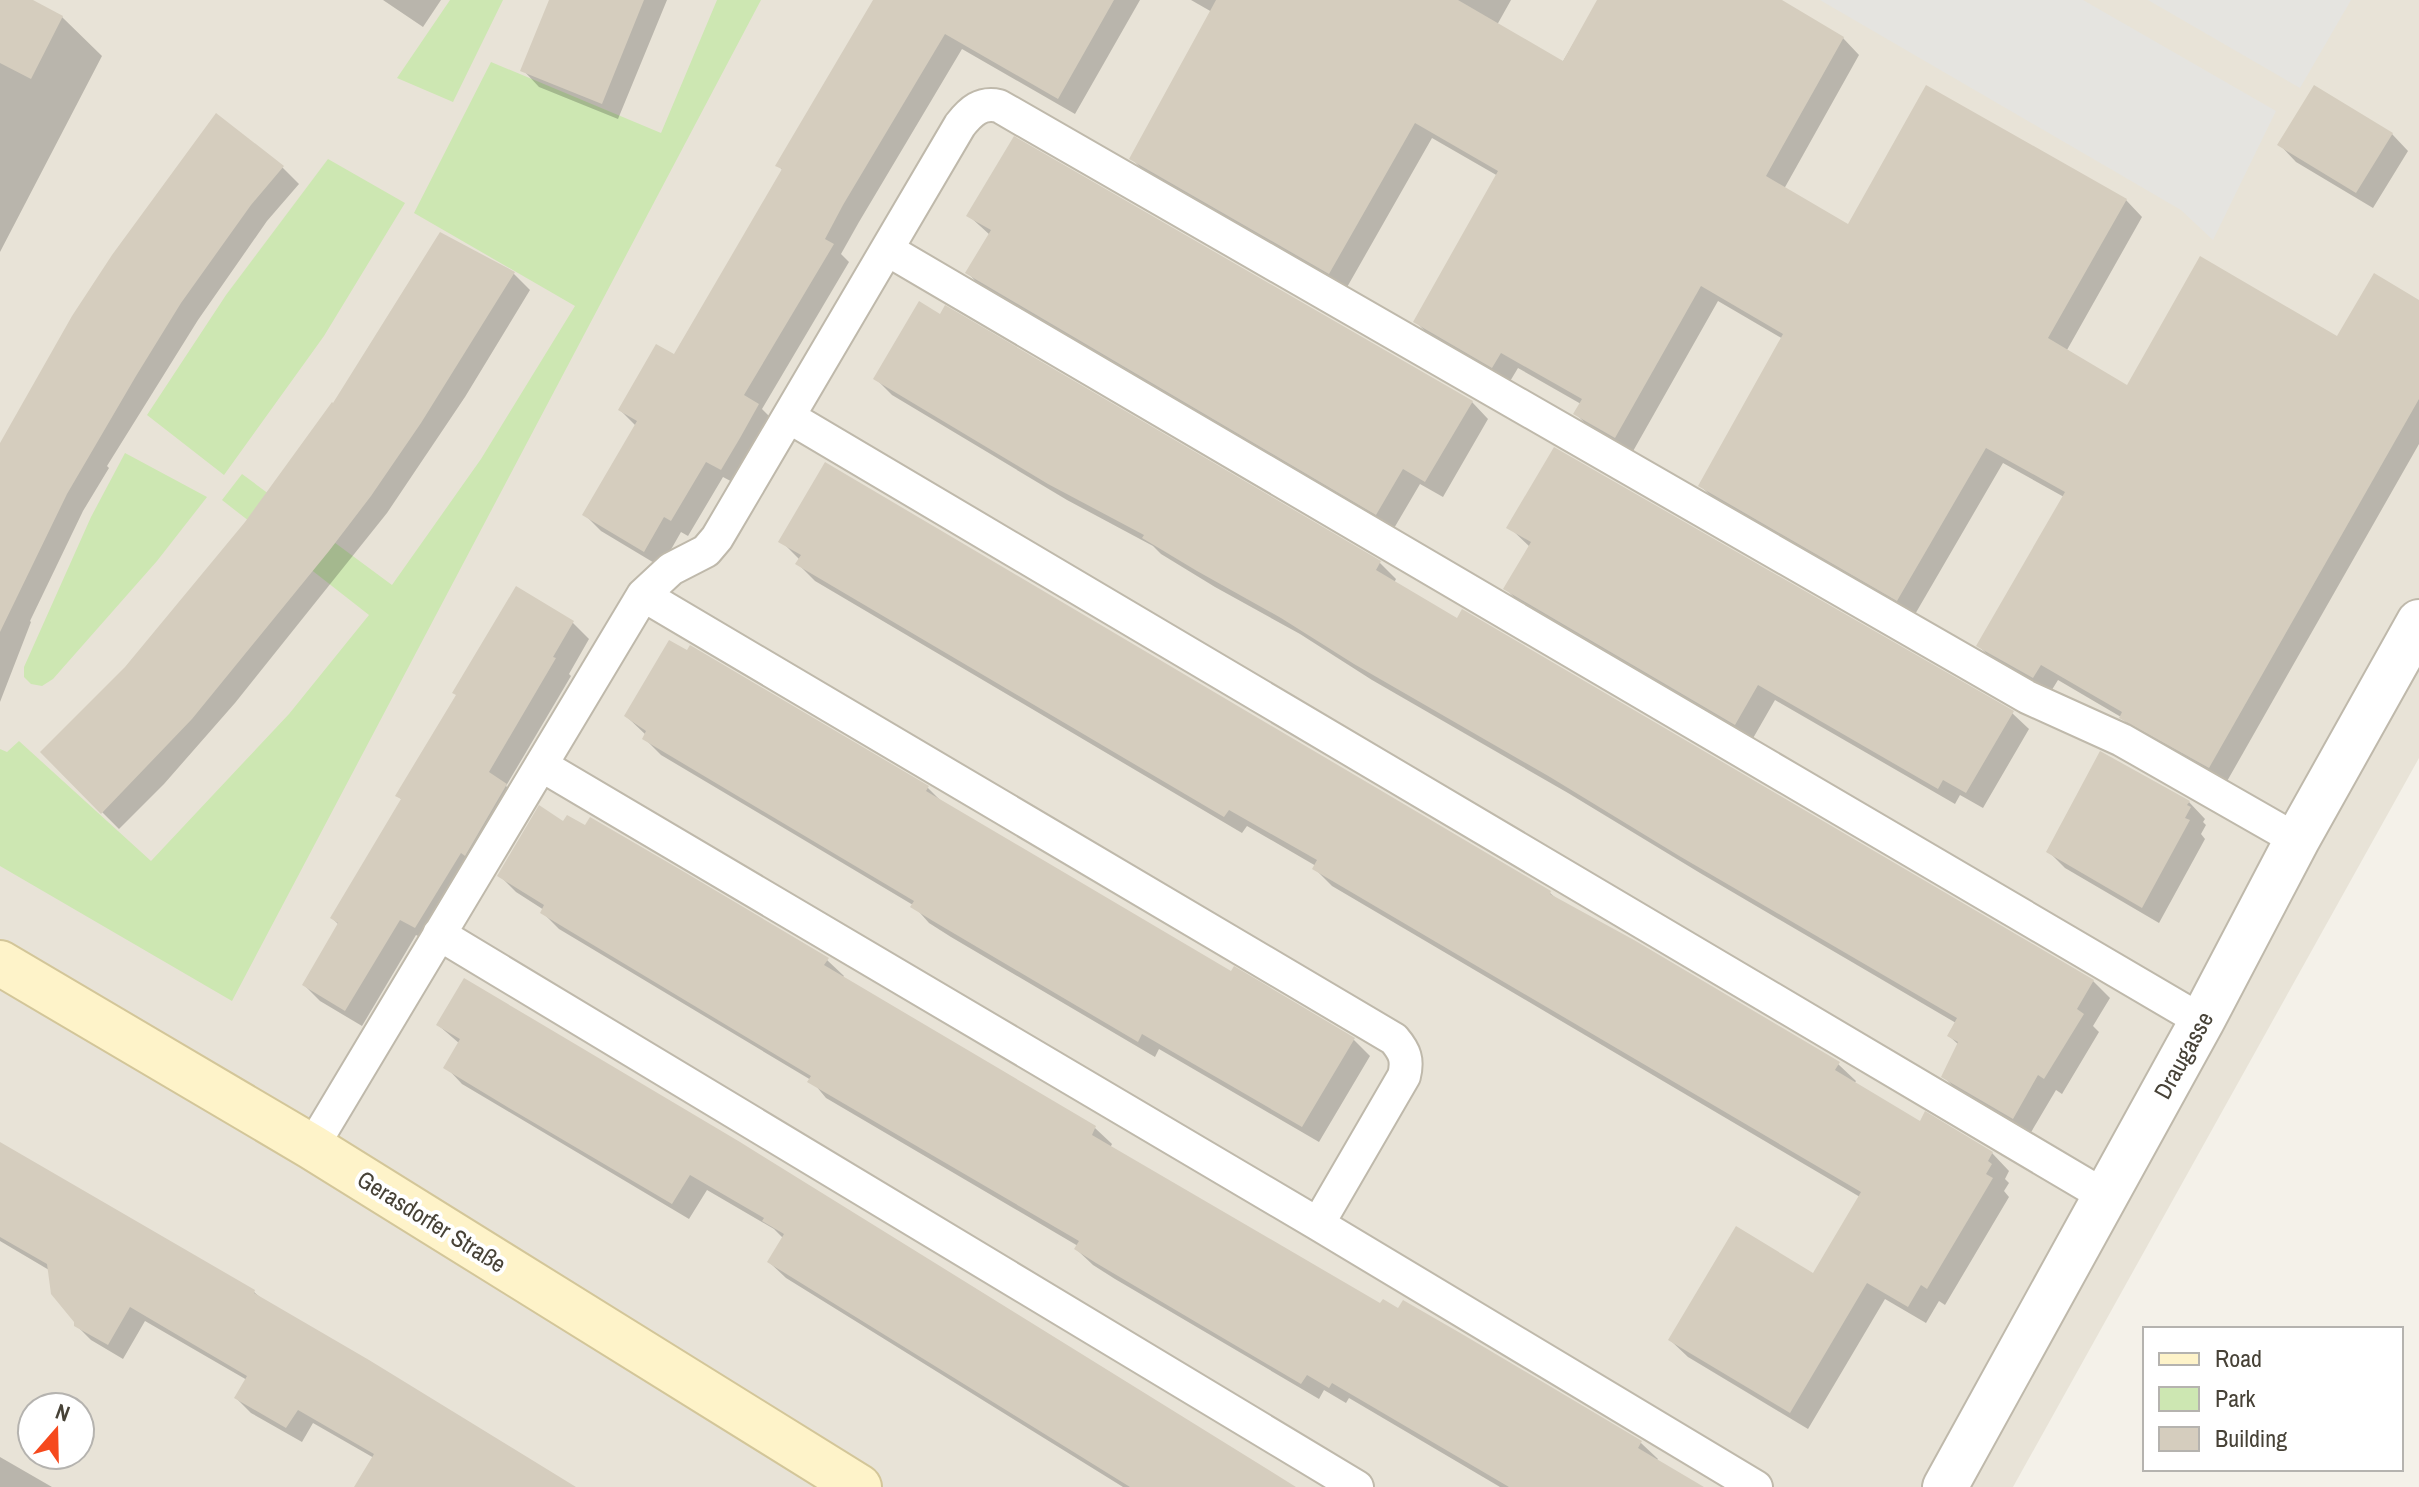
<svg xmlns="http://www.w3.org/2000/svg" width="2419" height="1487" font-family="'Archivo Narrow',sans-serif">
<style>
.residential{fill:#e8e3d7;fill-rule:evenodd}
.green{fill:#cde7b2}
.parking{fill:#e5e4e0}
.shadow{fill:#0003}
.building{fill:#d5cdbe}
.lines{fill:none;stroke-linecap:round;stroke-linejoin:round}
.service-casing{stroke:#bfb9ab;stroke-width:36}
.minor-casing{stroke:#bfb9ab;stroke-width:48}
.secondary-casing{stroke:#d3c699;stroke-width:48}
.service{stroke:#fff;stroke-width:32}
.minor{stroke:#fff;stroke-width:44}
.secondary{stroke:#fef3c9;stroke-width:44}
.labels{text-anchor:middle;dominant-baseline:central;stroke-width:8;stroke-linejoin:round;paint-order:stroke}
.street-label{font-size:24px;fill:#474237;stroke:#fff}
</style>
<rect width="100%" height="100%" fill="#f4f1e9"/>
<path class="residential" d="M 0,0 L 2419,0 L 2419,758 L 2013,1487 L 0,1487 ZM 32,1407 L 80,1407 L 80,1455 L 32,1455 Z"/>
<path class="green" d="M 450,0 L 503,0 L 453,102 L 397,78 Z
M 717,0 L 761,0 L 232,1001 L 0,866 L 0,749 L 7,752 L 19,741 L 151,861 L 289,714 L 369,615 L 222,500 L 242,474 L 392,585 L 481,459 L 575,306 L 414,213 L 491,62 L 661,133 Z
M 328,159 L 405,203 L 324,336 L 224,475 L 147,415 L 226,295 Z
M 125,453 L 207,497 L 157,561 L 53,679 L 42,686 L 31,684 L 24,677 L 24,667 L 91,517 Z"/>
<path class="parking" d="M 1820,0 L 2083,0 L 2276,111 L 2213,240 L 2181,210 Z
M 2148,0 L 2351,0 L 2300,88 Z"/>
<path class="shadow" d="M 0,0 L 29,0 L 62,17 L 102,56 L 0,252 Z
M 383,0 L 441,0 L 423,27 Z
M 552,0 L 667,0 L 618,119 L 539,87 L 523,70 Z
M 875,0 L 1140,0 L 1075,114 L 962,49 L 859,222 L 841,254 L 849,262 L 762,409 L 775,422 L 738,485 L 723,477 L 688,536 L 681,532 L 661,567 L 601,531 L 585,515 L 636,426 L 620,410 L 674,356 L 783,171 L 778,165 Z
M 1191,0 L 1511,0 L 1497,25 L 1562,63 L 1599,0 L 1776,0 L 1843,38 L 1859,55 L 1784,189 L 1849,227 L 2126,200 L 2142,217 L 2067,350 L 2127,388 L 2338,338 L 2419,302 L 2419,444 L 2226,783 L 2138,734 L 2121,717 L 2058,680 L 2050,693 L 1995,662 L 1979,646 L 2064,497 L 2003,463 L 1914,616 L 1717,502 L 1701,486 L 1783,339 L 1718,301 L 1632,453 L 1592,430 L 1576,414 L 1581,404 L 1518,368 L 1509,383 L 1432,338 L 1416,322 L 1498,176 L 1432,138 L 1346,289 L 1148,175 L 1131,158 L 1212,12 Z
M 2392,134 L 2408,151 L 2373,208 L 2296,162 L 2280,145 Z
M 282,167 L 299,184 L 267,221 L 198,320 L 107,466 L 109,468 L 83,511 L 30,621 L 31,622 L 0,702 L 0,447 Z
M 969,216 L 1472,402 L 1488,419 L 1443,497 L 1420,484 L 1393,530 L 984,290 L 968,273 L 990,235 Z
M 513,273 L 530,290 L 465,397 L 387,513 L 235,703 L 164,784 L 119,829 L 42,752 L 127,668 L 247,523 L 332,405 Z
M 946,308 L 1380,563 L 1396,579 L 1394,583 L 2093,981 L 2110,998 L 2093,1026 L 2099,1032 L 2062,1094 L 2056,1090 L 2030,1134 L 1960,1093 L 1944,1077 L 1959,1045 L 1949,1036 L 1956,1023 L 1700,873 L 1568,793 L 1372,680 L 1300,634 L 1215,587 L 1161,554 L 1153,546 L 1067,500 L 892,395 L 876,379 L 941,316 Z
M 1509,527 L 2012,713 L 2029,729 L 1983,808 L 1960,795 L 1955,804 L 1775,700 L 1752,740 L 1522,605 L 1506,589 L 1530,547 Z
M 781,541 L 1550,893 L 1558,900 L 1838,1064 L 1856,1081 L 1854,1084 L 1921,1124 L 1992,1153 L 2009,1171 L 2005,1179 L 2009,1183 L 2004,1191 L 2009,1197 L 1945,1305 L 1939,1301 L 1926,1323 L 1885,1299 L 1808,1429 L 1688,1357 L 1670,1340 L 1814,1275 L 1860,1197 L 1332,886 L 1314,868 L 1316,866 L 1247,826 L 1242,833 L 815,581 L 798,564 L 800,560 Z
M 517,588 L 573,623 L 589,639 L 569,674 L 571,676 L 506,786 L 522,802 L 432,943 L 416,935 L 362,1026 L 320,1001 L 304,985 L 339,925 L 332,918 L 402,800 L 398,796 L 458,696 Z
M 626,716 L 928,788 L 945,805 L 1232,973 L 1354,1040 L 1370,1056 L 1319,1142 L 1159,1049 L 1155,1057 L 951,937 L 929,923 L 913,905 L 661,755 L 645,739 L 646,735 Z
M 2189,802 L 2205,819 L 2203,822 L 2206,825 L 2201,834 L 2205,839 L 2159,923 L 2065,868 L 2049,852 Z
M 563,824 L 827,960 L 844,976 L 842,978 L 1095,1128 L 1112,1144 L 1110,1148 L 1381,1306 L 1399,1311 L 1404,1303 L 1641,1443 L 1658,1459 L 1656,1461 L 1700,1487 L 1500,1487 L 1349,1398 L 1346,1403 L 1324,1390 L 1319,1399 L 1115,1279 L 1093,1265 L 1076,1249 L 1078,1246 L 826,1098 L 811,1080 L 559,929 L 543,913 L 544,910 L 516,892 L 499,875 Z
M 438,1025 L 1293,1487 L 1123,1487 L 786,1278 L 769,1262 L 783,1238 L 774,1229 L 707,1190 L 689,1219 L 462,1084 L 446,1067 L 460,1044 Z
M 0,1143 L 254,1292 L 263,1300 L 574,1487 L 356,1487 L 374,1458 L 313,1423 L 302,1442 L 251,1413 L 236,1398 L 247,1380 L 145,1321 L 123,1359 L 91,1340 L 76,1325 L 49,1270 L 0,1241 Z
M 0,1457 L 52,1487 L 0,1487 Z"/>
<path class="building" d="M 0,0 L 33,0 L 63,16 L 31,79 L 0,63 Z
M 549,0 L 644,0 L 602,104 L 520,71 Z
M 873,0 L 1114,0 L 1058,99 L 945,34 L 843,205 L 825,239 L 834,244 L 744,395 L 759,404 L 740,438 L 721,470 L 706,462 L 671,521 L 664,517 L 644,552 L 582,515 L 637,421 L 618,410 L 656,344 L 674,354 L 782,169 L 775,166 Z
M 1216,0 L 1458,0 L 1563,61 L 1597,0 L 1782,0 L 1844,37 L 1766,176 L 1848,224 L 1926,85 L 2127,199 L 2048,338 L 2127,385 L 2200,256 L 2337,336 L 2374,273 L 2419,300 L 2419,399 L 2209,768 L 2119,718 L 2122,712 L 2041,665 L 2033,678 L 1976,646 L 2065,492 L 1986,448 L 1897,601 L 1698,486 L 1783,334 L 1701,286 L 1615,438 L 1573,414 L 1582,399 L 1501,353 L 1492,368 L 1413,322 L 1498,171 L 1415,123 L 1329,274 L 1129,159 Z
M 2314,85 L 2393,133 L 2356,193 L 2277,145 Z
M 216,113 L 284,166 L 251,205 L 181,303 L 136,376 L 67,494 L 0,632 L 0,443 L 72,316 L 112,255 Z
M 1014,136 L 1473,401 L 1425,482 L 1403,469 L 1376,515 L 965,273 L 991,230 L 966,216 Z
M 440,232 L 515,272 L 421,423 L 371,496 L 329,551 L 192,719 L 101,814 L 40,752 L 125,667 L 245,522 L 332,402 L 333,403 Z
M 919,301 L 940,314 L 945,305 L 1381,561 L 1376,570 L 1457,618 L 1462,609 L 2094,980 L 2077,1009 L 2084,1014 L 2044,1079 L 2038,1075 L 2013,1119 L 1941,1077 L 1958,1042 L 1947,1036 L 1957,1018 L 1681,857 L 1550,777 L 1354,664 L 1281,618 L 1197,571 L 1142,538 L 1144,535 L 1048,484 L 873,379 Z
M 1554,447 L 2014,711 L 1966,793 L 1943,780 L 1938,789 L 1758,685 L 1735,725 L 1503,589 L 1531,542 L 1506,528 Z
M 825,462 L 1551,891 L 1550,894 L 1634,940 L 1840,1062 L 1835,1070 L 1920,1121 L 1925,1111 L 1993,1152 L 1988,1161 L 1992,1164 L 1986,1174 L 1993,1178 L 1927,1289 L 1921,1285 L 1908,1307 L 1867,1283 L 1790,1413 L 1668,1340 L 1736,1226 L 1813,1273 L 1861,1192 L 1312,869 L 1317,860 L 1229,810 L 1224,817 L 795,564 L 801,555 L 778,542 Z
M 516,586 L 574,621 L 553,657 L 556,658 L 489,772 L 507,784 L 465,856 L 461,853 L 415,928 L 400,920 L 345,1011 L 302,985 L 338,923 L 330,918 L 401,799 L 395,796 L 456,695 L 452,693 Z
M 669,640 L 687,650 L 690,645 L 929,786 L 926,791 L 1231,971 L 1234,966 L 1355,1038 L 1302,1127 L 1142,1034 L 1138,1042 L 933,921 L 910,907 L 914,901 L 642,739 L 646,731 L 624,716 Z
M 2100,751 L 2190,801 L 2187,805 L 2191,807 L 2185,818 L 2190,820 L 2142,908 L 2046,852 Z
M 539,805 L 563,821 L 567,815 L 585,825 L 590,817 L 681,870 L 829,958 L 824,965 L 1096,1126 L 1092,1135 L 1380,1303 L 1383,1299 L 1398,1308 L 1403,1300 L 1462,1334 L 1642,1441 L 1638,1448 L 1704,1487 L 1509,1487 L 1332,1383 L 1329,1388 L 1307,1375 L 1301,1384 L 1096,1263 L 1074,1249 L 1079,1241 L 807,1082 L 811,1076 L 540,913 L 544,905 L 497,876 Z
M 464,978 L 740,1142 L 1296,1487 L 1130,1487 L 767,1262 L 784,1234 L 762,1221 L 764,1218 L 690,1175 L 672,1204 L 509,1108 L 443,1068 L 460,1039 L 436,1025 Z
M 0,1142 L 255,1290 L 254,1293 L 369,1360 L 576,1487 L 354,1487 L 374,1454 L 298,1410 L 286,1428 L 234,1398 L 247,1376 L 130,1307 L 108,1345 L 74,1326 L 74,1322 L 51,1294 L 47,1264 L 0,1237 Z"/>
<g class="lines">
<defs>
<path id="service" d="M 888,250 L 2202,1021
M 789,417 L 2105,1196
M 643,595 L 1394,1039 C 1405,1052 1408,1060 1404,1076 L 1318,1224
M 541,765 L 1318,1224 L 1756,1487
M 439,934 L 1357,1487
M 312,1147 L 643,595 L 671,569 L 706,551 L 717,538 L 960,125 C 971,111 981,102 999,106 L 2027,697 L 2122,740 L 2297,840"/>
<path id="minor" d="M 1945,1487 L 2202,1021 L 2297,840 L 2419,622"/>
<path id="secondary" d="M 0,963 L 312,1147 L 859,1487"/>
</defs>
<use href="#service" class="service-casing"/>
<use href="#minor" class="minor-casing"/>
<use href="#secondary" class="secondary-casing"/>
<use href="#service" class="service"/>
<use href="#minor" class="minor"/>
<use href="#secondary" class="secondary"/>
</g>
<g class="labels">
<g class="street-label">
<text transform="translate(2183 1055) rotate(-61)">Draugasse</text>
<text transform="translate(432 1221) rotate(32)">Gerasdorfer Straße</text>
</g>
</g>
<rect x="2143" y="1327" width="260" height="144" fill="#ffffff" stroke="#b5b3af" stroke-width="2"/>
<rect x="2159" y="1353" width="40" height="12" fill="#fef3c9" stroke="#b5b3af" stroke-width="2"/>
<text x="2215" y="1367" font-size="24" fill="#474237">Road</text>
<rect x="2159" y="1387" width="40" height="24" fill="#cde7b2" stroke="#b5b3af" stroke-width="2"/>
<text x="2215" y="1407" font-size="24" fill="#474237">Park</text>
<rect x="2159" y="1427" width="40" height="24" fill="#d5cdbe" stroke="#b5b3af" stroke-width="2"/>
<text x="2215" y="1447" font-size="24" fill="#474237">Building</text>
<g transform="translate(56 1431) rotate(20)"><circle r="38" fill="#ffffff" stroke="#b5b3af" stroke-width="2"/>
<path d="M0-6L14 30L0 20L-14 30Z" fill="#f6491d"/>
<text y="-12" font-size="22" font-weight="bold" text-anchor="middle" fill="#474237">N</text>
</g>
</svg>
